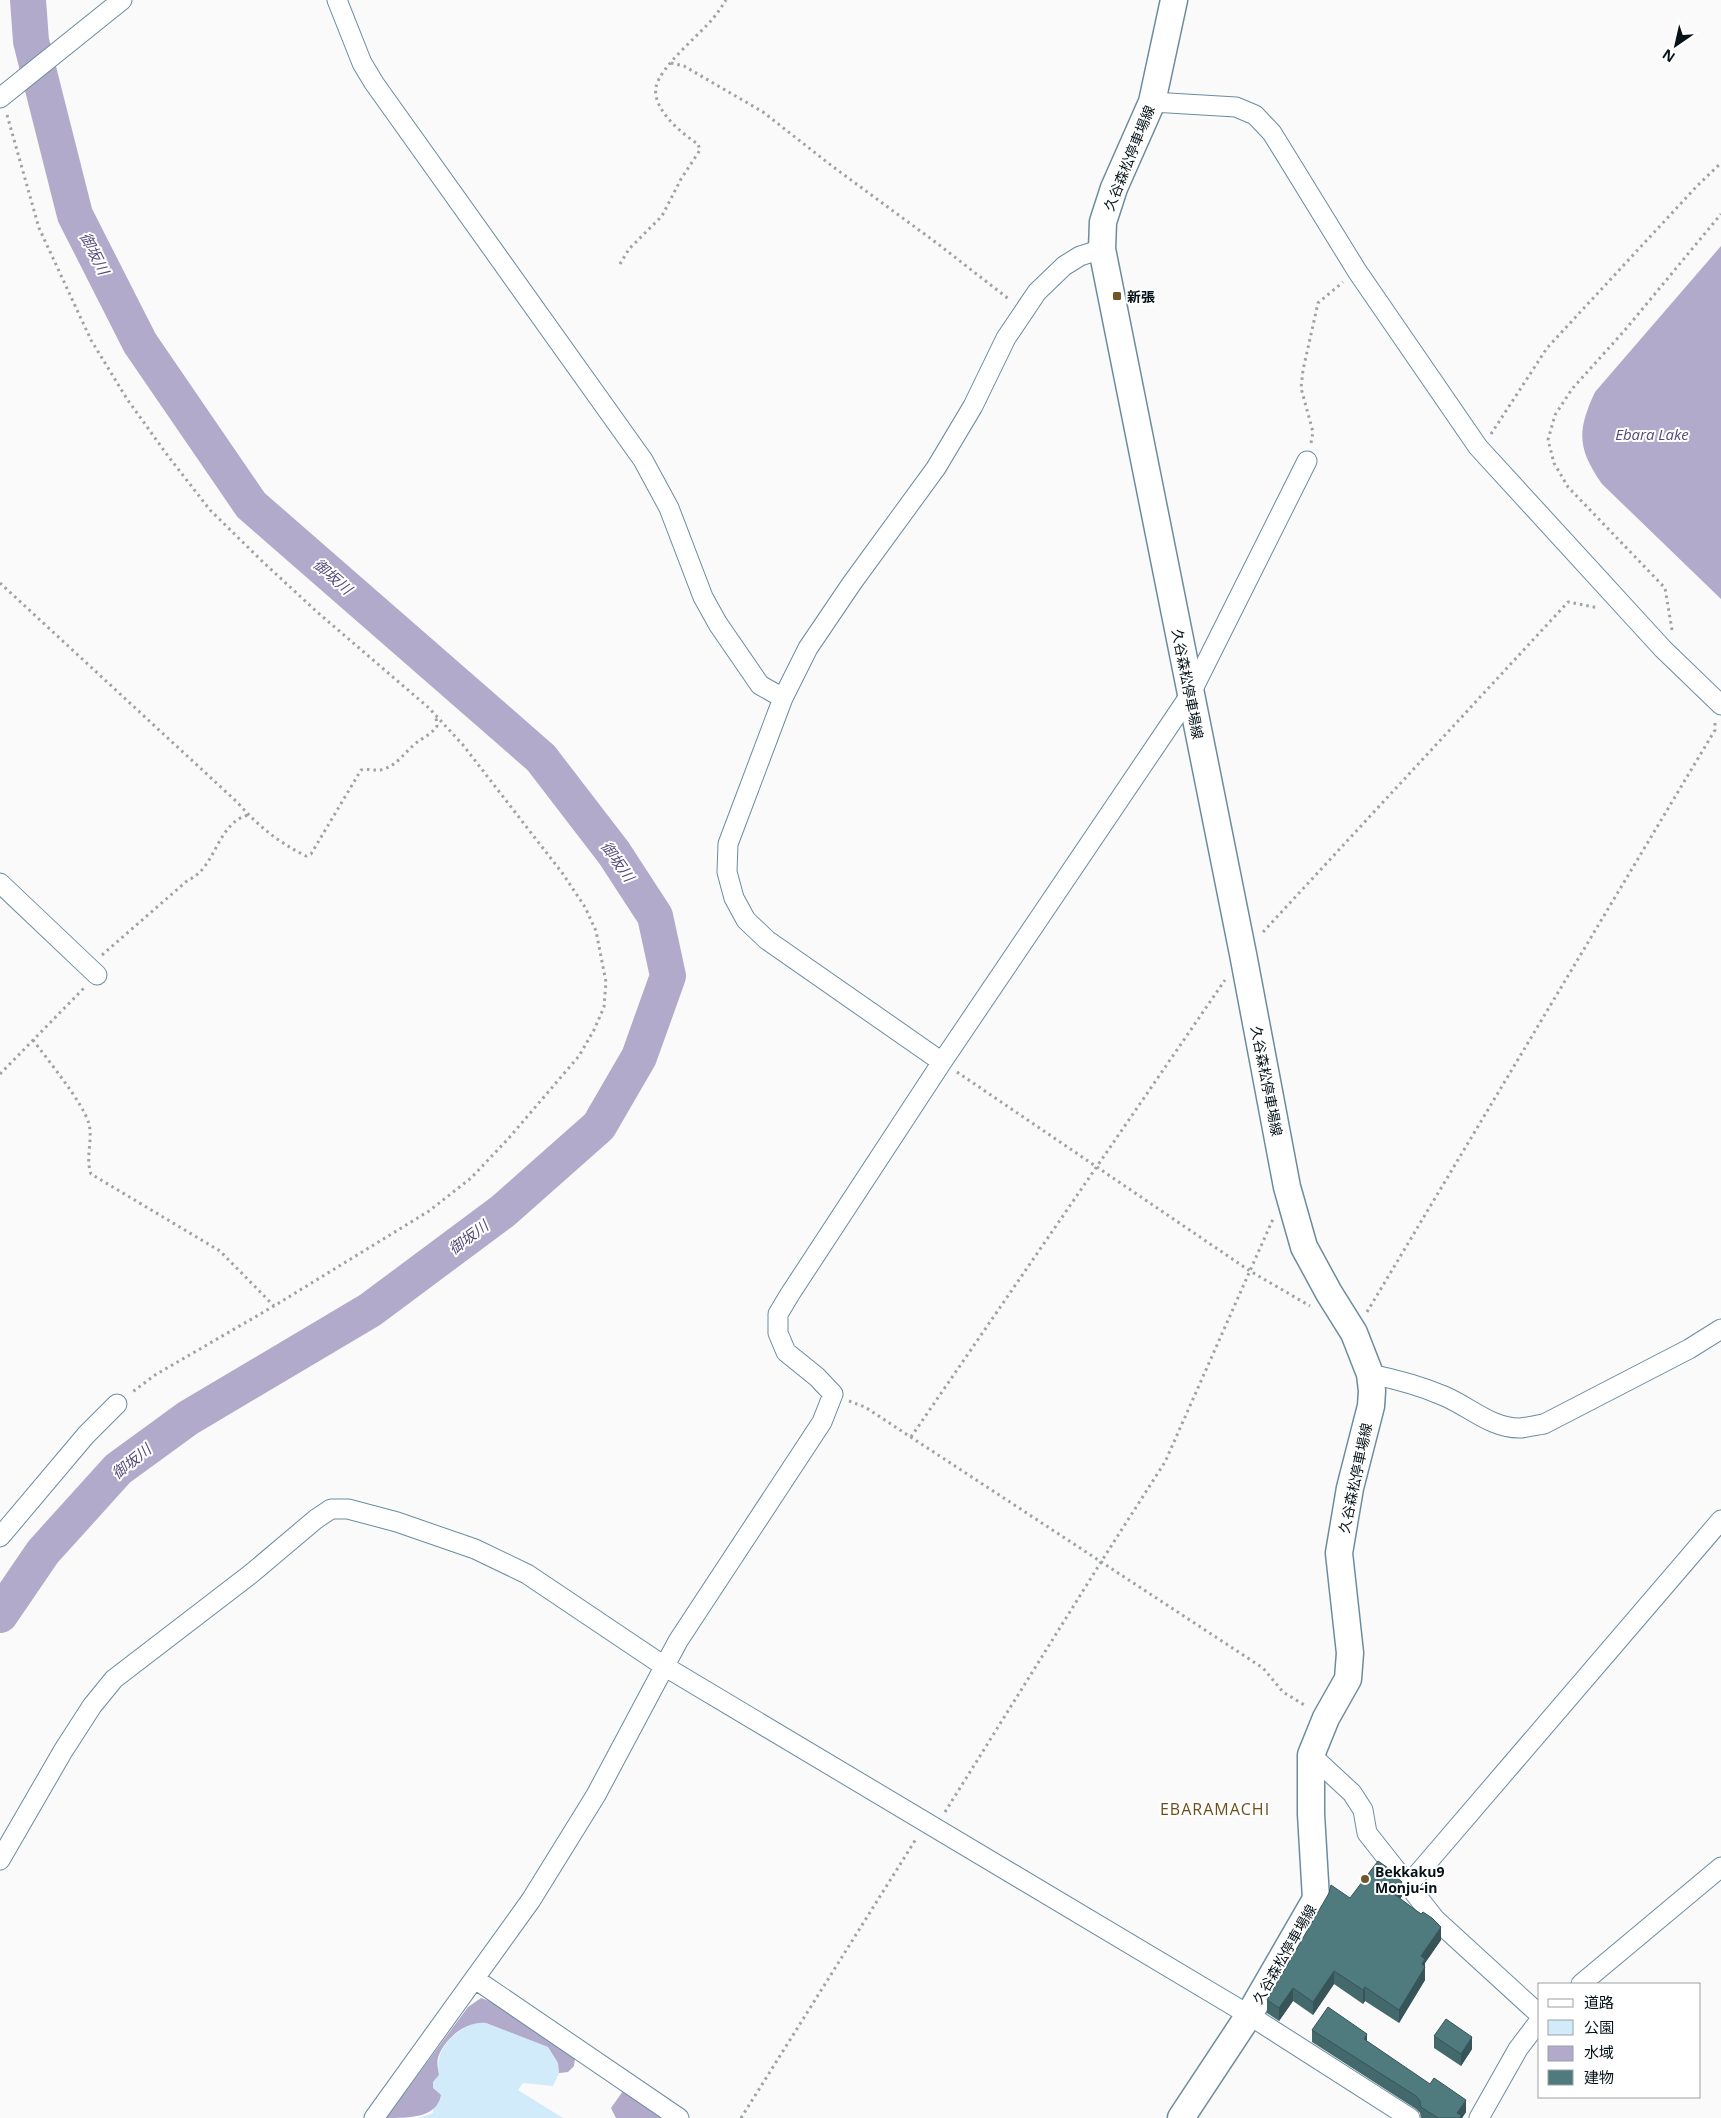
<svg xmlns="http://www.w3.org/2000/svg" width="1721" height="2118" font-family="'Open Sans','Noto Sans JP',sans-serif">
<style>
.green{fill:#d2ebfa}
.water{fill:#b1aacb}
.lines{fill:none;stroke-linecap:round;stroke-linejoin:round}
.river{stroke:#b1aacb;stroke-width:36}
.minor-casing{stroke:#6b8c9f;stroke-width:21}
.secondary-casing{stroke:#6b8c9f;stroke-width:29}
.path{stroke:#9ea3a5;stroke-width:3;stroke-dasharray:2.5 4;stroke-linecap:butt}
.minor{stroke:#fff;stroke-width:19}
.secondary{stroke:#fff;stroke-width:26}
.wall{fill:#44696c}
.shaded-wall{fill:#375558}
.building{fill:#4f7a7e;stroke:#375558}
.poi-dot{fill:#715628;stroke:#fff;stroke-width:2}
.labels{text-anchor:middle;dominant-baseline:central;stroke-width:4;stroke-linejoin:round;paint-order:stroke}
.street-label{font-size:14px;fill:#051218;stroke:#fff}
.poi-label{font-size:14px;font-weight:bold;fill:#051218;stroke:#fff;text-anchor:start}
.water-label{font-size:15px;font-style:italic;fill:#574a7a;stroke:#fff}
.quarter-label{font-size:16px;letter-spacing:1px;fill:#6c4f18;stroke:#fff}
</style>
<rect width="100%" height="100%" fill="#fafafa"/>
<path class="green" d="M 477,2022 L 486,2023 L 548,2047 L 558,2063 L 559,2073 L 553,2086 L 523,2083 L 518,2090 L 563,2118 L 419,2118 L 433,2113 L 433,2082 L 439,2075 C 434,2048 454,2031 477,2022 Z"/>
<path class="water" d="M 1721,246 L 1721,599 L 1602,484 C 1577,448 1577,431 1595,392 Z
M 481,1998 L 492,2002 L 575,2058 L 574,2066 L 568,2072 L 559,2073 L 558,2063 L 548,2047 L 486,2023 C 467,2021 446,2037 439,2055 C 436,2061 438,2068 439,2075 L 433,2082 L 433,2088 L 441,2095 C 437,2118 409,2118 386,2118 L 468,2007 Z
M 623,2091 L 665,2118 L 616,2118 L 611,2108 Z"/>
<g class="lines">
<path class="river" d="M 0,1615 L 43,1552 L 118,1469 L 188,1418 L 370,1310 L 503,1211 L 599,1126 L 639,1057 L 668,976 L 655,916 L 614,853 L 541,758 L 251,505 L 140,343 L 75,215 L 31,41 L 28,0"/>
<defs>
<path id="minor" d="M 337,0 L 362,63 L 374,83 L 643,460 L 669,508 L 703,597 L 718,624 L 760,685 L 783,698
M 0,98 L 122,0
M 1152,102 L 1236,107 L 1255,115 L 1272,133 L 1357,271 L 1478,447 L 1663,649 L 1721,705
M 0,883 L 97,975
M 942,1062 L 767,940 L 746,920 L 734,898 L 727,872 L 728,844 L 783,698 L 808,648 L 852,583 L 936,468 L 973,406 L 1006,338 L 1037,292 L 1064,266 L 1080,256 L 1102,249
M 1370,1374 C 1395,1379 1421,1386 1444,1396 C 1470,1407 1492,1429 1521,1428 C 1529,1427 1537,1425 1544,1424 L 1689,1349 L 1721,1329
M 0,1537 L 86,1435 L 117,1404
M 1311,1755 L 1352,1793 L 1363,1810 L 1367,1833 L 1435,1919 L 1540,2015
M 0,1860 L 63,1751 L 92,1706 L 114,1679 L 252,1573 L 316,1519 L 331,1509 L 348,1509 L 397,1522 L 475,1549 L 527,1574 L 664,1666 L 1249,2015 L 1410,2118
M 1409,1884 L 1721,1520
M 475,1979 L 679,2118
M 1581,1984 L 1721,1867
M 374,2118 L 531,1900 L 596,1795 L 678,1641 L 822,1422 L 833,1394 L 817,1377 L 786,1352 L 778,1333 L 778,1314 L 790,1294 L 942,1062 L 1190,695 L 1307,461
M 1479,2118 L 1518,2049 L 1540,2020"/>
<path id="secondary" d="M 1174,0 L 1152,102 L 1114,188 L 1103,222 L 1102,249 L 1243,954 L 1287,1187 L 1304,1247 L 1329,1293 L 1354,1333 L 1370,1374 L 1372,1391 L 1371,1406 L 1350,1488 L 1339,1553 L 1350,1653 L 1348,1679 L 1326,1718 L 1311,1755 L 1311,1814 L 1316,1899 L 1249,2015 L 1181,2118"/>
</defs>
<use href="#minor" class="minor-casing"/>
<use href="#secondary" class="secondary-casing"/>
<path class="path" d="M 671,63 L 684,66 L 763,112 L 832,166 L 938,244 L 1010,300
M 7,115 L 39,228 L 91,340 L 127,399 L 168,456 L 210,510 L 263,562 L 316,611 L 429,708 L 463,745 L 563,874 L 585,907 L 596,931 L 606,982 L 604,1007 L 594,1030 L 579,1056 L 508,1139 L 471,1178 L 429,1211 L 274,1306 L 155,1375 L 131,1393
M 620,264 L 629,249 L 662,216 L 681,179 L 700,150 L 698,144 C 682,134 652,109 656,87 C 660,68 694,39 707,25 C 715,17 720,9 726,0
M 1491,434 L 1547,348 L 1697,186 L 1721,163
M 1311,443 L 1313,432 L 1301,388 L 1303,370 L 1318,303 L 1343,282
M 0,583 L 237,802 C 258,826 278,842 306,856 L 311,854 L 361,770 C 369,768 377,772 384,769 C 397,765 405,752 415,744 C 423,737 431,735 437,726 L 436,717
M 1672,630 L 1665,588 L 1568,487 L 1554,463 L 1548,440 L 1555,415 L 1572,389 L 1625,330 L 1721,214
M 1263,932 L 1568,602 L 1599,608
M 102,955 L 188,880 C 216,869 216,824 248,815
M 33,1040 C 47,1059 84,1104 89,1124 C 93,1141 85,1158 91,1174 L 220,1251 L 274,1306
M 957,1072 L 1250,1271 L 1310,1306
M 0,1074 L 84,988
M 1367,1312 L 1715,730 L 1715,722
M 849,1401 L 865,1407 L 1263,1668 L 1283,1692 L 1306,1706
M 911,1437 L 1225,980
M 945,1812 L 1101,1562 L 1165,1462 L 1273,1219
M 741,2118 L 916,1839"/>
<use href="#minor" class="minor"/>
<use href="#secondary" class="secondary"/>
</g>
<path class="wall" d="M 1395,1876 L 1402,1896 L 1400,1899 L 1421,1914 L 1441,1940 L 1425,1963 L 1425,1980 L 1399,2023 L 1365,2001 L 1363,2004 L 1334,1984 L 1313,2015 L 1293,2001 L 1279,2021 L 1267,2013 L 1267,2000 L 1350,1898 Z
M 1312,2030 L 1367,2041 L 1466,2112 L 1462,2118 L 1421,2118 L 1420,2113 L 1416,2109 L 1312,2042 Z
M 1434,2036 L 1472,2049 L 1461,2066 L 1434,2048 Z"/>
<path class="shaded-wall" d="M 1402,1882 L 1402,1896 L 1394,1908 L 1394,1894 Z
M 1441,1927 L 1441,1940 L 1425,1963 L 1425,1980 L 1399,2023 L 1399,2010 L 1421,1956 Z
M 1334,1971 L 1334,1984 L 1313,2015 L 1313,2002 Z
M 1365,1987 L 1365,2001 L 1363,2004 L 1363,1990 Z
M 1293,1988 L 1293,2001 L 1279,2021 L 1279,2008 Z
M 1367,2034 L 1367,2046 L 1364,2039 Z
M 1472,2037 L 1472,2049 L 1461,2066 L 1461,2054 Z
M 1466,2100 L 1466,2112 L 1462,2118 L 1457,2118 L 1457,2113 Z"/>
<path class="building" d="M 1378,1861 L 1394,1872 L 1395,1876 L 1402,1882 L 1394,1894 L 1421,1914 L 1423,1912 L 1432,1918 L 1441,1927 L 1421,1956 L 1425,1959 L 1422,1964 L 1425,1967 L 1399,2010 L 1365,1987 L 1363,1990 L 1334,1971 L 1313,2002 L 1293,1988 L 1279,2008 L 1267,2000 L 1329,1893 L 1331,1885 L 1350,1898 Z
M 1328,2007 L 1367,2034 L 1364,2039 L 1430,2084 L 1434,2078 L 1466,2100 L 1457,2113 L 1461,2115 L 1460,2118 L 1438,2118 L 1421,2107 L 1420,2101 L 1416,2096 L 1312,2030 Z
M 1446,2019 L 1472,2037 L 1461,2054 L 1434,2036 Z"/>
<g class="poi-dot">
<rect x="1112" y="291" width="10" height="10" rx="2.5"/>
<circle cx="1365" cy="1879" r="5"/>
</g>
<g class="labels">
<g class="street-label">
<text transform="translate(1129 158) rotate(-68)">久谷森松停車場線</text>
<text transform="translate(1188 684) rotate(79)">久谷森松停車場線</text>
<text transform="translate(1267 1081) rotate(79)">久谷森松停車場線</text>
<text transform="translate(1355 1478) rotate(-78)">久谷森松停車場線</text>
<text transform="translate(1284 1954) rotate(-60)">久谷森松停車場線</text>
</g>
<g class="poi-label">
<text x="1127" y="296">新張</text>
<text x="1375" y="1871">Bekkaku9<tspan x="1375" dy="16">Monju-in</tspan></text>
</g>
<g class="water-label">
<text transform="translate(95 253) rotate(63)">御坂川</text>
<text x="1652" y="434">Ebara Lake</text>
<text transform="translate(333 576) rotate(41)">御坂川</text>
<text transform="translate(618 861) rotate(55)">御坂川</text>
<text transform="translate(468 1237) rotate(-37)">御坂川</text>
<text transform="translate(131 1461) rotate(-39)">御坂川</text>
</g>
<g class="quarter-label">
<text x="1215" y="1809">EBARAMACHI</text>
</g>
</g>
<rect x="1538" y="1983" width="162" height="115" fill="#ffffff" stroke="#9ba0a3"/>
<rect x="1548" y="1999" width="25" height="8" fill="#ffffff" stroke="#9ba0a3"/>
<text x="1584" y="2008" font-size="15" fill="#051218">道路</text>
<rect x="1548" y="2020" width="25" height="15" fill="#d2ebfa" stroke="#9ba0a3"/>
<text x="1584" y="2033" font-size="15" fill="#051218">公園</text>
<rect x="1548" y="2046" width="25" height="15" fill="#b1aacb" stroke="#9ba0a3"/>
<text x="1584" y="2058" font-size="15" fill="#051218">水域</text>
<rect x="1548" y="2070" width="25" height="15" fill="#4f7a7e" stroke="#9ba0a3"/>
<text x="1584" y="2083" font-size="15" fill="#051218">建物</text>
<g transform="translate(1676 45) rotate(214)" stroke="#ffffff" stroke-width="4" paint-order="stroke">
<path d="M0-4L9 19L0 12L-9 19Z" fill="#051218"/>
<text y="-8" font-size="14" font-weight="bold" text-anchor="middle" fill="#051218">N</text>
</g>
</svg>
